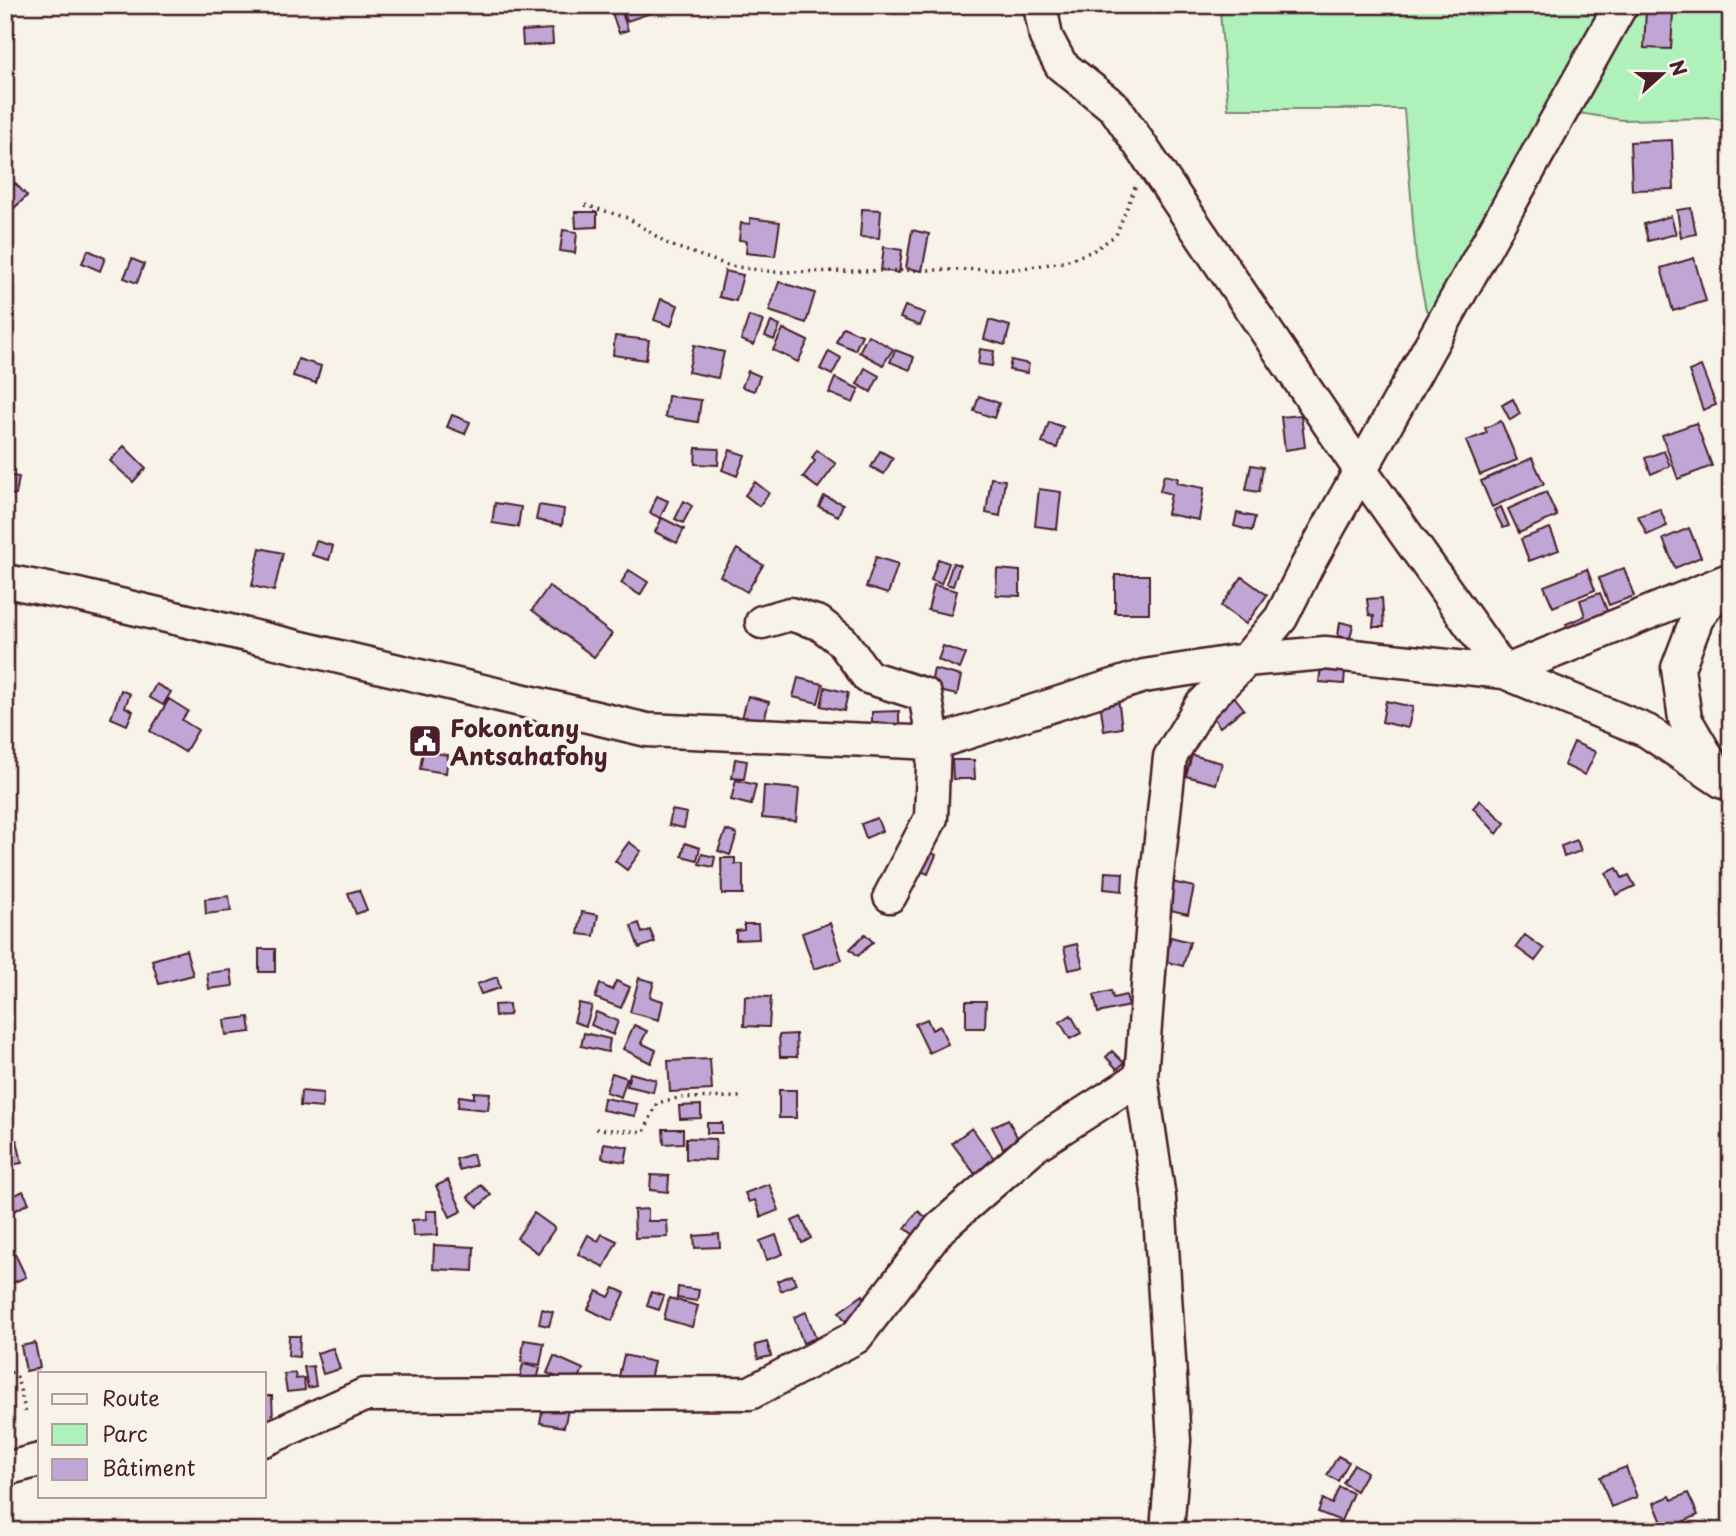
<svg xmlns="http://www.w3.org/2000/svg" width="1736" height="1536" font-family="'Playpen Sans',sans-serif">
<style>
.green{fill:#aff1ba;stroke:#7c8872;stroke-width:2}
.building{fill:#bfa6d4;stroke:#4a1f2b;stroke-width:2}
.lines{fill:none;stroke-linecap:round;stroke-linejoin:round}
.minor-casing{stroke:#4a1f2b;stroke-width:37}
.path{stroke:#4a1f2b;stroke-width:3.5;stroke-dasharray:2 5;stroke-linecap:butt}
.minor{stroke:#f7f3e8;stroke-width:32}
.labels{text-anchor:middle;dominant-baseline:central;stroke-width:7;stroke-linejoin:round;paint-order:stroke}
.poi-label{font-size:24px;font-weight:bold;fill:#4a1f2b;stroke:#f7f3e8;text-anchor:start}
</style>
<rect width="100%" height="100%" fill="#f7f3e8"/>
<filter id="ink" filterUnits="userSpaceOnUse"><feTurbulence type="fractalNoise" baseFrequency=".0143" numOctaves="2"/><feDisplacementMap in="SourceGraphic" scale="14" xChannelSelector="R" yChannelSelector="G"/><feConvolveMatrix kernelMatrix="1 2 1 2 8 2 1 2 1" color-interpolation-filters="sRGB"/></filter>
<g filter="url(#ink)">
<path class="green" d="M 1259,5 L 1731,5 L 1731,122 L 1713,118 L 1622,120 L 1555,109 L 1440,315 L 1426,310 L 1416,259 L 1404,109 L 1228,109 L 1220,12 Z"/>
<path class="building" d="M 626,5 L 648,5 L 651,13 L 627,21 L 622,7 Z
M 621,10 L 628,30 L 619,33 L 612,13 Z
M 1646,11 L 1673,13 L 1671,49 L 1644,48 Z
M 552,29 L 553,44 L 523,46 L 522,31 Z
M 1672,140 L 1674,189 L 1632,190 L 1630,142 Z
M 15,183 L 27,196 L 11,211 L 5,205 L 5,192 Z
M 1691,208 L 1696,234 L 1681,237 L 1677,210 Z
M 862,209 L 881,210 L 879,238 L 860,237 Z
M 575,212 L 597,212 L 597,227 L 576,228 Z
M 1671,216 L 1676,234 L 1648,241 L 1644,224 Z
M 750,218 L 780,222 L 775,256 L 746,253 L 747,241 L 739,240 L 741,223 L 750,224 Z
M 563,230 L 577,232 L 575,253 L 560,251 Z
M 912,230 L 929,234 L 922,271 L 906,268 Z
M 884,247 L 902,250 L 899,273 L 881,270 Z
M 88,250 L 105,258 L 100,271 L 82,263 Z
M 1694,258 L 1706,301 L 1673,311 L 1661,268 Z
M 132,259 L 144,264 L 137,283 L 124,278 Z
M 725,271 L 743,275 L 736,301 L 719,297 Z
M 779,282 L 815,293 L 806,323 L 769,311 Z
M 661,299 L 678,305 L 671,326 L 654,320 Z
M 905,306 L 925,313 L 920,326 L 900,318 Z
M 749,316 L 763,321 L 754,345 L 741,340 Z
M 989,320 L 1010,326 L 1005,345 L 984,339 Z
M 771,322 L 780,326 L 774,340 L 765,336 Z
M 843,327 L 862,335 L 855,350 L 836,342 Z
M 783,329 L 808,341 L 798,362 L 773,350 Z
M 868,335 L 893,349 L 883,365 L 859,352 Z
M 615,336 L 649,340 L 646,360 L 613,355 Z
M 694,345 L 724,352 L 718,378 L 688,372 Z
M 980,349 L 994,351 L 992,366 L 978,364 Z
M 895,350 L 914,357 L 910,370 L 890,362 Z
M 829,351 L 841,358 L 832,375 L 820,369 Z
M 298,359 L 321,366 L 316,383 L 293,376 Z
M 1011,360 L 1029,364 L 1027,373 L 1009,370 Z
M 1701,366 L 1716,405 L 1703,410 L 1689,371 Z
M 865,368 L 879,376 L 871,392 L 857,384 Z
M 748,371 L 760,376 L 754,391 L 742,387 Z
M 835,378 L 859,389 L 853,403 L 829,393 Z
M 668,396 L 701,400 L 698,422 L 665,417 Z
M 979,396 L 999,403 L 994,418 L 974,411 Z
M 1513,399 L 1520,414 L 1510,420 L 1502,405 Z
M 452,415 L 470,422 L 465,434 L 447,427 Z
M 1301,415 L 1305,447 L 1285,450 L 1281,417 Z
M 1501,421 L 1517,460 L 1480,475 L 1466,441 L 1487,433 L 1485,428 Z
M 1049,422 L 1063,427 L 1057,448 L 1042,443 Z
M 1696,423 L 1712,466 L 1678,479 L 1662,435 Z
M 124,446 L 146,468 L 133,482 L 110,461 Z
M 696,448 L 719,449 L 718,465 L 695,464 Z
M 730,450 L 745,455 L 737,476 L 722,470 Z
M 817,450 L 836,464 L 818,488 L 803,477 L 815,461 L 812,458 Z
M 880,451 L 893,458 L 884,474 L 871,467 Z
M 1664,451 L 1670,466 L 1651,474 L 1645,458 Z
M 1532,458 L 1544,484 L 1492,507 L 1481,481 Z
M 1251,465 L 1263,467 L 1259,492 L 1246,490 Z
M 5,475 L 19,477 L 16,495 L 5,494 Z
M 1164,475 L 1178,478 L 1177,483 L 1204,488 L 1199,520 L 1167,514 L 1171,494 L 1160,491 Z
M 991,478 L 1005,480 L 1000,516 L 986,513 Z
M 755,482 L 769,493 L 759,506 L 745,495 Z
M 1039,489 L 1061,492 L 1057,529 L 1035,526 Z
M 1546,492 L 1557,516 L 1519,533 L 1508,509 Z
M 657,496 L 668,501 L 660,518 L 650,513 Z
M 824,496 L 843,504 L 838,516 L 819,507 Z
M 684,501 L 692,506 L 683,523 L 675,519 Z
M 495,503 L 521,507 L 518,527 L 492,523 Z
M 539,505 L 564,509 L 562,525 L 536,520 Z
M 1501,507 L 1509,526 L 1503,528 L 1494,510 Z
M 1660,509 L 1667,526 L 1647,535 L 1638,516 Z
M 1237,513 L 1255,517 L 1252,531 L 1234,526 Z
M 662,518 L 684,529 L 677,543 L 655,532 Z
M 1550,528 L 1559,550 L 1529,561 L 1521,539 Z
M 1689,528 L 1701,557 L 1675,568 L 1663,539 Z
M 316,541 L 333,546 L 329,560 L 312,555 Z
M 260,548 L 283,553 L 274,591 L 252,586 Z
M 737,549 L 763,565 L 747,592 L 720,576 Z
M 876,557 L 898,564 L 888,594 L 866,587 Z
M 938,559 L 949,563 L 941,584 L 931,580 Z
M 953,563 L 960,565 L 953,586 L 946,584 Z
M 1624,568 L 1634,596 L 1609,605 L 1599,578 Z
M 997,569 L 1020,571 L 1020,596 L 996,595 Z
M 1587,569 L 1595,590 L 1553,607 L 1544,586 Z
M 629,570 L 648,582 L 640,595 L 621,583 Z
M 1115,575 L 1149,575 L 1149,613 L 1115,613 Z
M 1242,577 L 1267,595 L 1246,624 L 1221,606 Z
M 934,585 L 957,591 L 951,615 L 928,610 Z
M 549,586 L 612,634 L 594,657 L 532,610 Z
M 1600,593 L 1608,613 L 1571,635 L 1566,624 L 1585,616 L 1580,600 Z
M 1382,598 L 1384,627 L 1373,627 L 1374,616 L 1369,615 L 1367,599 Z
M 1340,622 L 1353,625 L 1350,638 L 1338,636 Z
M 943,646 L 966,654 L 960,669 L 938,660 Z
M 1321,667 L 1345,669 L 1344,684 L 1319,682 Z
M 934,669 L 961,676 L 957,695 L 930,689 Z
M 798,678 L 823,684 L 818,703 L 793,697 Z
M 156,684 L 171,692 L 163,705 L 149,697 Z
M 825,687 L 848,693 L 844,711 L 821,706 Z
M 121,690 L 130,694 L 125,707 L 133,711 L 127,725 L 111,718 Z
M 1233,695 L 1244,709 L 1220,727 L 1210,713 Z
M 748,696 L 769,702 L 763,724 L 742,718 Z
M 1118,698 L 1122,728 L 1104,731 L 1100,701 Z
M 169,699 L 188,711 L 182,720 L 198,730 L 185,752 L 150,731 Z
M 1386,701 L 1413,707 L 1408,728 L 1382,722 Z
M 899,711 L 899,730 L 872,731 L 872,712 Z
M 1574,742 L 1596,752 L 1585,775 L 1564,765 Z
M 423,751 L 448,755 L 446,773 L 420,769 Z
M 1192,755 L 1222,763 L 1216,784 L 1186,776 Z
M 735,759 L 747,761 L 744,779 L 732,778 Z
M 952,760 L 974,760 L 975,779 L 953,779 Z
M 736,780 L 756,785 L 751,805 L 731,800 Z
M 764,786 L 799,789 L 796,821 L 762,818 Z
M 1480,800 L 1505,823 L 1497,834 L 1473,808 Z
M 672,810 L 687,813 L 684,828 L 669,825 Z
M 877,818 L 882,831 L 866,838 L 861,824 Z
M 726,830 L 737,834 L 730,855 L 718,851 Z
M 1577,840 L 1581,851 L 1564,857 L 1561,846 Z
M 629,842 L 641,851 L 627,870 L 615,861 Z
M 685,843 L 700,848 L 697,860 L 682,856 Z
M 924,849 L 936,855 L 928,874 L 916,869 Z
M 702,854 L 715,857 L 713,867 L 699,864 Z
M 721,858 L 735,858 L 735,864 L 743,864 L 743,894 L 722,894 Z
M 1617,868 L 1622,878 L 1629,875 L 1635,886 L 1616,895 L 1606,873 Z
M 1105,872 L 1123,873 L 1122,891 L 1104,889 Z
M 1172,882 L 1194,887 L 1188,914 L 1166,909 Z
M 359,890 L 367,910 L 356,914 L 348,893 Z
M 229,896 L 231,911 L 206,914 L 205,899 Z
M 582,912 L 598,915 L 594,936 L 578,934 Z
M 639,923 L 642,933 L 650,930 L 655,942 L 639,948 L 631,926 Z
M 830,923 L 842,960 L 814,969 L 802,933 Z
M 744,924 L 758,924 L 759,939 L 736,940 L 736,931 L 744,930 Z
M 865,934 L 873,942 L 858,956 L 850,949 Z
M 1525,935 L 1544,949 L 1535,961 L 1516,947 Z
M 1171,937 L 1190,942 L 1183,966 L 1164,961 Z
M 1077,944 L 1083,967 L 1069,970 L 1064,947 Z
M 259,949 L 275,949 L 275,972 L 259,972 Z
M 186,950 L 193,975 L 159,984 L 152,960 Z
M 231,970 L 233,986 L 209,989 L 207,973 Z
M 497,977 L 500,988 L 481,994 L 477,984 Z
M 639,978 L 654,982 L 650,997 L 663,1001 L 659,1020 L 630,1012 Z
M 616,981 L 630,987 L 621,1008 L 595,998 L 600,984 L 612,990 Z
M 1111,991 L 1113,998 L 1126,995 L 1129,1006 L 1098,1013 L 1094,995 Z
M 745,996 L 771,997 L 769,1027 L 744,1026 Z
M 966,1001 L 986,1001 L 985,1028 L 966,1028 Z
M 579,1003 L 592,1006 L 586,1026 L 574,1022 Z
M 509,1004 L 510,1015 L 495,1016 L 494,1005 Z
M 596,1012 L 618,1021 L 613,1035 L 591,1025 Z
M 1071,1015 L 1081,1033 L 1070,1039 L 1060,1022 Z
M 249,1017 L 251,1032 L 226,1035 L 224,1020 Z
M 927,1019 L 932,1030 L 940,1026 L 948,1044 L 929,1053 L 915,1024 Z
M 634,1025 L 647,1031 L 641,1043 L 656,1050 L 651,1063 L 623,1049 Z
M 584,1033 L 610,1039 L 608,1052 L 581,1046 Z
M 796,1034 L 797,1057 L 780,1057 L 779,1035 Z
M 1112,1051 L 1124,1063 L 1117,1069 L 1106,1057 Z
M 710,1059 L 712,1090 L 670,1092 L 668,1061 Z
M 612,1073 L 627,1078 L 621,1097 L 606,1092 Z
M 630,1073 L 656,1080 L 653,1092 L 627,1086 Z
M 779,1090 L 796,1090 L 796,1118 L 779,1118 Z
M 301,1091 L 323,1093 L 322,1108 L 300,1106 Z
M 474,1092 L 490,1093 L 488,1110 L 458,1107 L 459,1096 L 474,1098 Z
M 604,1098 L 637,1104 L 635,1116 L 602,1110 Z
M 701,1105 L 701,1118 L 680,1119 L 679,1106 Z
M 1008,1119 L 1018,1139 L 1003,1148 L 992,1127 Z
M 707,1123 L 722,1123 L 722,1133 L 707,1133 Z
M 972,1128 L 995,1160 L 975,1174 L 952,1143 Z
M 663,1129 L 683,1129 L 683,1143 L 664,1144 Z
M 5,1137 L 8,1137 L 9,1141 L 17,1140 L 22,1163 L 5,1166 Z
M 686,1138 L 716,1139 L 715,1160 L 686,1159 Z
M 604,1143 L 628,1147 L 625,1162 L 602,1158 Z
M 473,1154 L 476,1165 L 459,1170 L 456,1159 Z
M 651,1175 L 669,1176 L 668,1192 L 650,1190 Z
M 448,1180 L 462,1211 L 450,1217 L 436,1186 Z
M 769,1184 L 779,1210 L 761,1217 L 755,1200 L 749,1202 L 745,1193 Z
M 481,1185 L 491,1195 L 478,1207 L 468,1197 Z
M 23,1191 L 29,1203 L 8,1214 L 5,1200 Z
M 648,1209 L 648,1221 L 667,1221 L 668,1237 L 635,1238 L 634,1210 Z
M 426,1211 L 437,1211 L 438,1235 L 413,1236 L 412,1220 L 427,1219 Z
M 918,1211 L 933,1223 L 920,1240 L 905,1228 Z
M 534,1213 L 555,1228 L 538,1253 L 517,1238 Z
M 801,1217 L 811,1238 L 802,1243 L 792,1221 Z
M 602,1234 L 617,1241 L 604,1267 L 578,1254 L 588,1235 L 598,1241 Z
M 719,1234 L 720,1247 L 695,1248 L 694,1236 Z
M 776,1235 L 783,1254 L 767,1260 L 760,1241 Z
M 434,1245 L 474,1247 L 473,1271 L 433,1269 Z
M 15,1254 L 26,1277 L 6,1286 L 5,1258 Z
M 792,1275 L 796,1284 L 781,1291 L 777,1281 Z
M 678,1287 L 699,1290 L 697,1301 L 677,1298 Z
M 614,1288 L 625,1293 L 612,1321 L 588,1309 L 597,1291 L 609,1297 Z
M 651,1292 L 664,1296 L 659,1310 L 647,1306 Z
M 863,1295 L 873,1309 L 849,1326 L 839,1312 Z
M 669,1298 L 698,1306 L 692,1327 L 664,1319 Z
M 542,1309 L 553,1312 L 549,1326 L 539,1324 Z
M 806,1312 L 816,1338 L 803,1343 L 794,1317 Z
M 289,1336 L 300,1336 L 299,1357 L 288,1356 Z
M 524,1340 L 544,1343 L 540,1365 L 521,1362 Z
M 767,1342 L 771,1356 L 758,1359 L 755,1345 Z
M 35,1343 L 40,1368 L 26,1371 L 21,1346 Z
M 333,1348 L 340,1369 L 323,1374 L 317,1353 Z
M 624,1355 L 654,1362 L 649,1383 L 619,1376 Z
M 554,1356 L 583,1369 L 576,1385 L 547,1373 Z
M 523,1364 L 540,1368 L 536,1384 L 519,1380 Z
M 313,1366 L 316,1386 L 308,1388 L 304,1367 Z
M 295,1373 L 296,1379 L 304,1378 L 305,1390 L 287,1392 L 284,1374 Z
M 264,1396 L 272,1396 L 273,1421 L 264,1421 Z
M 543,1406 L 568,1410 L 564,1427 L 540,1423 Z
M 1338,1456 L 1349,1462 L 1338,1481 L 1327,1475 Z
M 1354,1464 L 1367,1472 L 1356,1491 L 1343,1483 Z
M 1626,1467 L 1637,1497 L 1611,1507 L 1600,1477 Z
M 1339,1487 L 1353,1493 L 1341,1521 L 1318,1512 L 1323,1499 L 1332,1504 Z
M 1688,1493 L 1698,1515 L 1665,1530 L 1654,1503 L 1670,1496 L 1672,1500 Z"/>
<g class="lines">
<defs>
<path id="minor" d="M 1040,5 L 1046,37 L 1061,65 L 1115,108 L 1361,471 L 1504,672 L 1726,581
M 5,581 L 78,595 L 647,730 L 934,743 L 1144,676 L 1246,660 L 1325,653 L 1504,672 L 1647,731 L 1723,782
M 762,622 L 790,614 L 819,623 L 842,641 L 868,677 L 925,695 L 934,743 L 931,818 L 890,896
M 1716,772 L 1685,719 L 1678,668 L 1697,618 L 1724,583
M 264,1440 L 364,1395 L 750,1393 L 856,1337 L 940,1228 L 1035,1145 L 1141,1077
M 5,1469 L 40,1460
M 1167,1531 L 1174,1441 L 1159,1198 L 1141,1077 L 1155,895 L 1170,757 L 1200,707 L 1246,660 L 1281,618 L 1307,566 L 1621,5"/>
</defs>
<use href="#minor" class="minor-casing"/>
<path class="path" d="M 585,205 L 628,218 L 670,245 L 730,266 L 775,272 L 1017,269 L 1063,262 L 1093,251 L 1116,235 L 1136,185
M 596,1129 L 644,1132 L 657,1103 L 678,1098 L 740,1097
M 5,1368 L 17,1377 L 26,1414"/>
<use href="#minor" class="minor"/>
</g>
</g>
<defs>
<symbol id="civic-square" viewBox="-11 -11 22 22"><rect x="-9" y="-9" width="18" height="18" rx="4" fill="#4a1f2b" stroke="#f7f3e8"/><path d="M-.6-6.5H3V-4.5H.6V-3L4-1V1h2V6H-6V1h2V-1L-.6-3ZM-1.2 2.5V6h2.4V2.5Z" fill="#fff"/></symbol>
</defs>
<g fill-rule="evenodd">
<use href="#civic-square" x="406" y="722" width="38" height="38"/>
</g>
<g class="labels">
<g class="poi-label">
<text x="450" y="727">Fokontany<tspan x="450" dy="28">Antsahafohy</tspan></text>
</g>
</g>
<rect width="1736" height="1536" fill="none" stroke="#f7f3e8" stroke-width="28"/>
<rect x="14" y="14" width="1708" height="1508" fill="none" stroke="#4a1f2b" stroke-width="2.5" filter="url(#ink)"/>
<rect x="38" y="1372" width="228" height="126" fill="#f7f3e8" stroke="#b29e9c" stroke-width="2"/>
<rect x="52" y="1394" width="35" height="10" fill="#f7f3e8" stroke="#b29e9c" stroke-width="2"/>
<text x="102" y="1406" font-size="21" fill="#4a1f2b">Route</text>
<rect x="52" y="1424" width="35" height="21" fill="#aff1ba" stroke="#b29e9c" stroke-width="2"/>
<text x="102" y="1442" font-size="21" fill="#4a1f2b">Parc</text>
<rect x="52" y="1459" width="35" height="21" fill="#bfa6d4" stroke="#b29e9c" stroke-width="2"/>
<text x="102" y="1476" font-size="21" fill="#4a1f2b">Bâtiment</text>
<g transform="translate(1662 74) rotate(69)" stroke="#f7f3e8" stroke-width="5" paint-order="stroke">
<path d="M0-5L12 26L0 18L-12 26Z" fill="#4a1f2b"/>
<text y="-10" font-size="19" font-weight="bold" text-anchor="middle" fill="#4a1f2b">N</text>
</g>
</svg>
